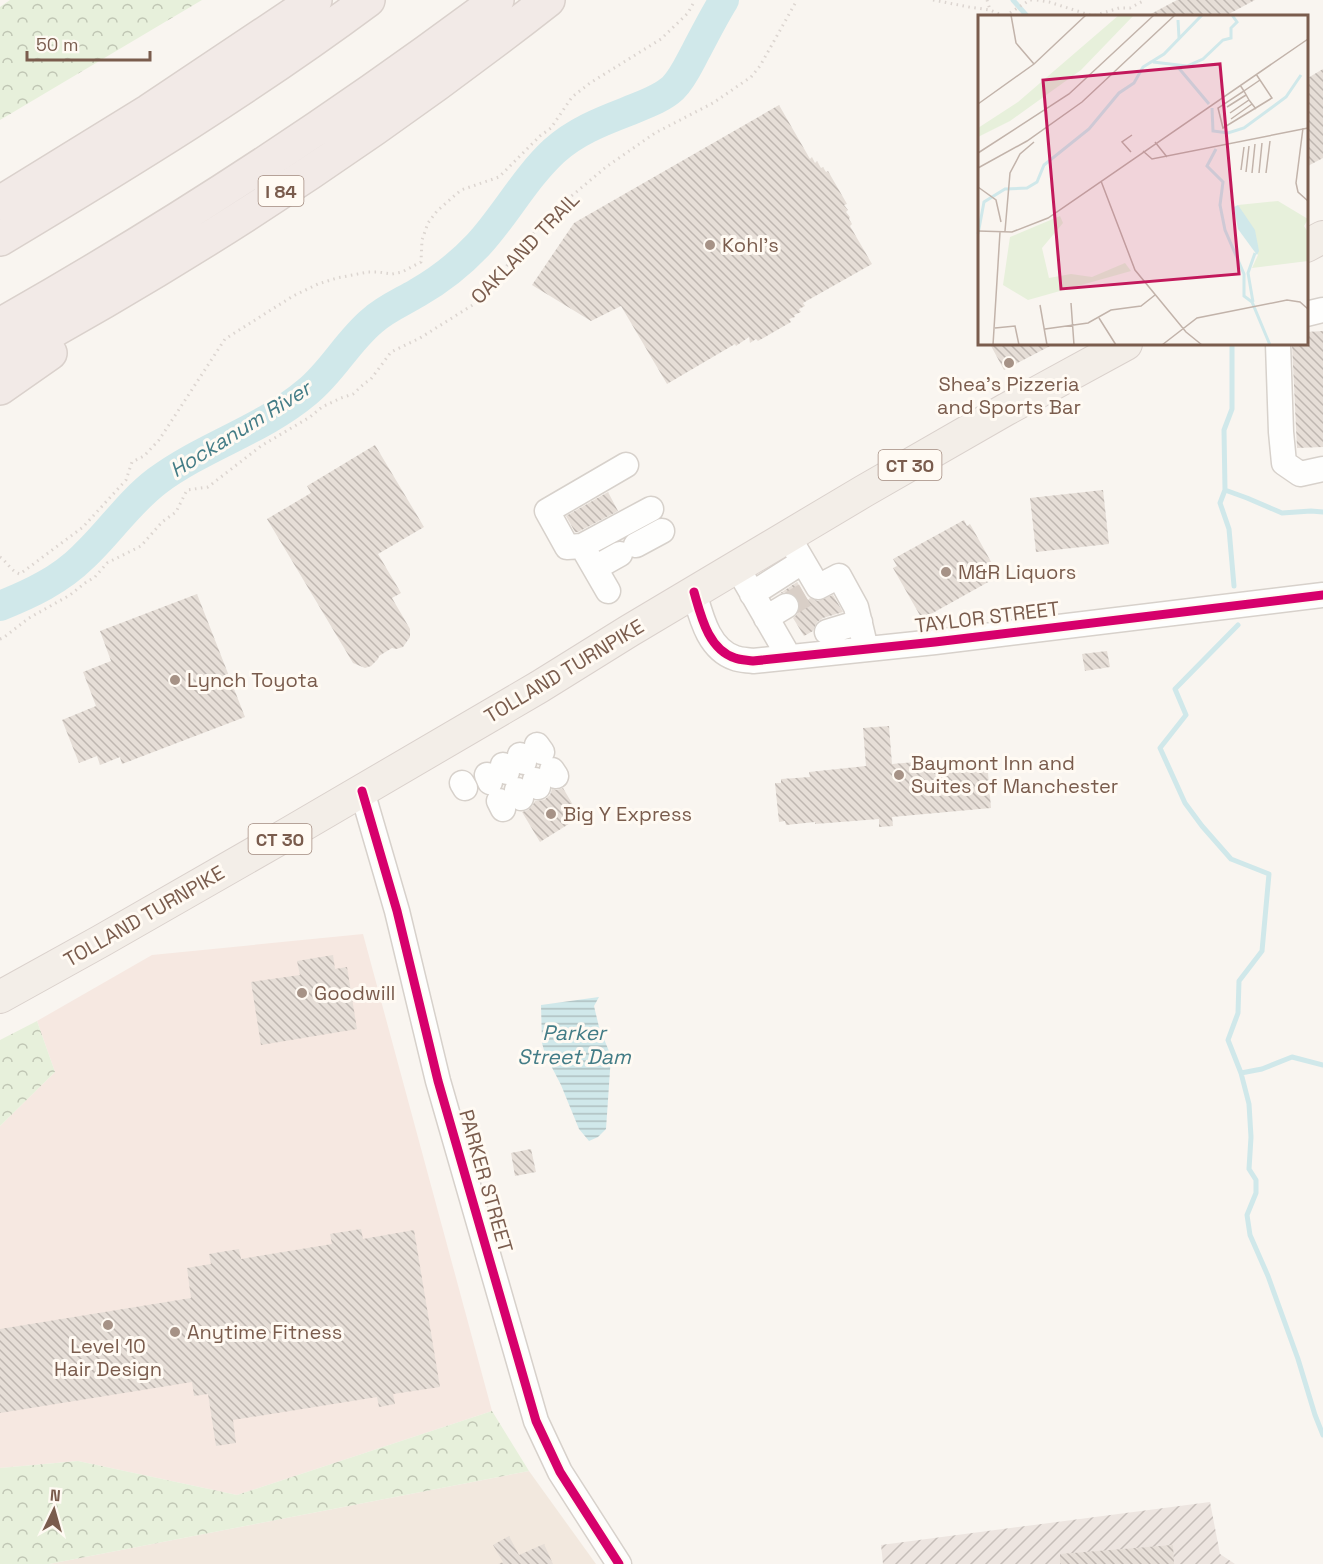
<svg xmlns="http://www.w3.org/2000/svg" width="1323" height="1564" font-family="'Space Grotesk',sans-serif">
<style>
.residential{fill:#f2e8de}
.commercial{fill:#f6e8e1}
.industrial{fill:url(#industrial-furrows)}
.forest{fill:url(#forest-crowns)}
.water{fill:url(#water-rules)}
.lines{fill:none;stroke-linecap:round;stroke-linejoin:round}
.stream{stroke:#d0e8ea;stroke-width:5}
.river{stroke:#d0e8ea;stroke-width:30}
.building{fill:url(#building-back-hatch)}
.minor-tunnel{stroke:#d9cfc7;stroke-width:24;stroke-dasharray:24 12;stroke-linecap:butt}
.minor-casing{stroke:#d7d1cb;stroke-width:27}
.major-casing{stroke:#dad1cc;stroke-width:34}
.highway-casing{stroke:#dad1cc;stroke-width:36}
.path{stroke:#dcd5d0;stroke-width:3;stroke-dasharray:1.5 4.5;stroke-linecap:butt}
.minor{stroke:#fefefd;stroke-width:24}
.major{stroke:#f3eee8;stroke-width:32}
.highway{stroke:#f2eae7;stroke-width:33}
.cycleway-casing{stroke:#fffaf3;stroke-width:13}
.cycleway{stroke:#d6006c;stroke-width:9}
.poi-dot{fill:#a69286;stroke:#fffaf3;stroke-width:2}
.labels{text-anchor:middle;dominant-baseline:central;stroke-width:6;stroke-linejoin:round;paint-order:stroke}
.shield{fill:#fffaf3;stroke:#a28b7f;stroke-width:1.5}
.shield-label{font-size:18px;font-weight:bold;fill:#7a5c4d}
.poi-label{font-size:20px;fill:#7a5c4d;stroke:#fffaf3;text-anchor:start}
.street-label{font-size:20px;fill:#7a5c4d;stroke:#fffaf3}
.water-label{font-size:21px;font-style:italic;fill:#437c86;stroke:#fffaf3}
.inset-river{fill:none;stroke:#d0e8ea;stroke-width:3}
.inset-road{fill:none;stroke:#c2b3aa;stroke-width:1.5}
.view{fill:#c2185b;fill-opacity:0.15;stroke:#c2185b;stroke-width:3}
.inset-edge{fill:none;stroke:#7a5c4d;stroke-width:3}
</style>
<defs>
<pattern id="industrial-furrows" width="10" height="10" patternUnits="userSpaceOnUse" patternTransform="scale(1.5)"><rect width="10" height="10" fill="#ede5e0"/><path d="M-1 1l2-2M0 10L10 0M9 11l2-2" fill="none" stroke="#c5bdb8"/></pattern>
<pattern id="forest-crowns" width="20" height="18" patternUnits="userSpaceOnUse" patternTransform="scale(1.5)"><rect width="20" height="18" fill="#e7f0db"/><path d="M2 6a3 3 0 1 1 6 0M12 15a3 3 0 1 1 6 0" fill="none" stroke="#c0c6b4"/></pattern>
<pattern id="water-rules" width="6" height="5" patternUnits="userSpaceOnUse" patternTransform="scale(1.5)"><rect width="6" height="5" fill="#d0e8ea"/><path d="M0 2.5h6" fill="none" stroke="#aebfc0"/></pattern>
<pattern id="building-back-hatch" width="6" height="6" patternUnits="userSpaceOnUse" patternTransform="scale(1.5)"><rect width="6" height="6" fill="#e6ded7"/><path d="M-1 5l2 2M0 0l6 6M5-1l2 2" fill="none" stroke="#bfb7b1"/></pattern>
</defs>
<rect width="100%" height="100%" fill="#f9f5f0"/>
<path class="residential" d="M 529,1471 L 596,1564 L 49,1564 Z"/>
<path class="commercial" d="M 363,934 L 492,1411 L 237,1495 L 78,1461 L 0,1468 L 0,1126 L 55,1072 L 37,1021 L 152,955 Z"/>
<path class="industrial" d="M 1210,1502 L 1220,1554 L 1235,1564 L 883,1564 L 881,1545 Z"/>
<path class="forest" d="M 10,0 L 202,0 L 0,120 L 0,7 Z
M 37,1021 L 55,1072 L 0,1126 L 0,1040 Z
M 492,1411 L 529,1471 L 49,1564 L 0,1564 L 0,1468 L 78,1461 L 237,1495 Z"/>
<path class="water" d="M 599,997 L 594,1006 L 599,1027 L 611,1056 L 606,1129 L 598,1137 L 589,1141 L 579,1129 L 561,1085 L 545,1054 L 542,1043 L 541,1005 Z"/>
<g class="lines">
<path class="stream" d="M 1013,0 L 1027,16
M 1232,344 L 1232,409 L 1224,430 L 1225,490 L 1247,498 L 1282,513 L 1311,511 L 1323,512
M 1225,490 L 1220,503 L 1229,529 L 1234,586
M 1238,625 L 1175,689 L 1186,715 L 1160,748 L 1185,803 L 1202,826 L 1231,859 L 1269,874 L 1262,951 L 1239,981 L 1238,1013 L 1228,1040 L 1241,1073 L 1249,1104 L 1251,1137 L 1249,1169 L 1256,1180 L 1256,1193 L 1247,1215 L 1250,1235 L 1268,1276 L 1298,1359 L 1315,1415 L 1323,1435
M 1241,1073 L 1262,1069 L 1292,1057 L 1323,1065"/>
<path class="river" d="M 0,606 C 30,594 60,580 83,557 C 109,533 128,503 157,481 C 204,446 262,430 307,392 C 332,372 347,342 372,321 C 385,309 402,302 417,293 C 440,280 460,264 478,245 C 505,216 524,179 554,151 C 575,132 600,122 626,112 C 642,105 660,100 673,88 C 683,78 689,64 696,51 C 705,34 714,16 724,0"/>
</g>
<path class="building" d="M 1177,0 L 1255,0 L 1225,16 L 1147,16 Z
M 1323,69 L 1323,158 L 1306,167 L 1306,79 Z
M 779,105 L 810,159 L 812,157 L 815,163 L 817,161 L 821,168 L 823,167 L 826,172 L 828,171 L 847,204 L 844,205 L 848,210 L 846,212 L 850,217 L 849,219 L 852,224 L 850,226 L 872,264 L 803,303 L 805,306 L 799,309 L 801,312 L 794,315 L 795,317 L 789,319 L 791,322 L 758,341 L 756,339 L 750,343 L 749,337 L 736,346 L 735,344 L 667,384 L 621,306 L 591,321 L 532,285 L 574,223 Z
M 1323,331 L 1323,447 L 1297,448 L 1292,344 L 1306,344 L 1306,332 Z
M 990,344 L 1054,344 L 1004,370 Z
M 375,445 L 424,527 L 378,554 L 401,593 L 392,598 L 410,629 L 410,637 L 403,647 L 396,649 L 392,648 L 379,656 L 378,659 L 371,666 L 365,668 L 353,663 L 267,519 L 311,493 L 307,486 Z
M 1103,490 L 1109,544 L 1036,552 L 1030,498 Z
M 608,492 L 618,511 L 578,532 L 575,532 L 566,516 Z
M 964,520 L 967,526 L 970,524 L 999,576 L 922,619 L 893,568 L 897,566 L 893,559 Z
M 797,582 L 808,600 L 810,598 L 818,601 L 833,595 L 843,612 L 823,618 L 817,622 L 813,631 L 804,636 L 793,618 L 799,612 L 800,605 L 798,599 L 792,593 L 785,592 L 779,594 Z
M 197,594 L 245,717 L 122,764 L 120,757 L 100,765 L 97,756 L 79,763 L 62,720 L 96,706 L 83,672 L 111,661 L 100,631 Z
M 1107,651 L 1110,667 L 1085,671 L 1082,654 Z
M 889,726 L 892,764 L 951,759 L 953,762 L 979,759 L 980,761 L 987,761 L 991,808 L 892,817 L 893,826 L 879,827 L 879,819 L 815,824 L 815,822 L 786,825 L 785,821 L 779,822 L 775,783 L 781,783 L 781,779 L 810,777 L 809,772 L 866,766 L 863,728 Z
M 563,788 L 580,817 L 540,842 L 522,812 L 528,810 L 532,806 L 535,801 L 544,800 L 550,795 L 552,789 L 557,790 Z
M 333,955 L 335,969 L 347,967 L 357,1029 L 261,1045 L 251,982 L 300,975 L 297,961 Z
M 531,1149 L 536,1172 L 515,1176 L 511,1153 Z
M 361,1229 L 363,1239 L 414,1230 L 440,1387 L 393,1394 L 395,1404 L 379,1407 L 377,1397 L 233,1420 L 236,1443 L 216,1446 L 208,1394 L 194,1396 L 192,1382 L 0,1413 L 0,1329 L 191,1298 L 187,1268 L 211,1264 L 209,1254 L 239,1249 L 241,1259 L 332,1244 L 330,1234 Z
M 509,1536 L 519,1555 L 544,1544 L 553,1564 L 498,1564 L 503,1562 L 493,1545 Z
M 1173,1545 L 1174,1564 L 1060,1564 L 1060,1554 Z"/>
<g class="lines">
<path class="minor-tunnel" d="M 786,606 L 805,595"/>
<defs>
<path id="minor" d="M 1306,314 L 1323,310
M 1278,344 L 1281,432 L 1284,463 L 1300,474 L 1323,469
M 788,536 L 818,587 L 839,576 L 856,607 L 866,649
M 636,545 L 662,531
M 582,546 L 651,509
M 737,567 L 789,657
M 595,568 L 620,554
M 608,591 L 582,546 L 567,547 L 547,511 L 626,465
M 694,592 C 701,616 708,649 735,658 C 740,660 747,660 753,661 L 935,642 L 1323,595
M 752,594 L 802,562
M 766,618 L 786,606
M 827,632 L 860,622
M 537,745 L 542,752
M 520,755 L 524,762
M 503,765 L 507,772
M 552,770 L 556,776
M 487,775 L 490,782
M 535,780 L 538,787
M 462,783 L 465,788
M 517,790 L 521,798
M 362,791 L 397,911 L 438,1081 L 536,1421 L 560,1472 L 619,1564
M 499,801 L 503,809"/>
<path id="major" d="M 1306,246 L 1323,237
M 0,997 L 101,941 L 286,835 L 539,687 L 629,631 L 864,491 L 1005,410 L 1126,344"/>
<path id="highway" d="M 0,203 L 149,111 L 315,0
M 0,239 C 125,164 251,87 368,0
M 0,325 C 173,227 338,119 497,0
M 0,360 C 192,256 376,135 548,0
M 0,388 L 50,353"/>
</defs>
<use href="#minor" class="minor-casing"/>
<use href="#major" class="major-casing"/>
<use href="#highway" class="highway-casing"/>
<path class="path" d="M 933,0 L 969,7 L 990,10 L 1004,16
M 987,0 L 990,10
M 1037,0 L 1049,2 L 1093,16 L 1119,8 L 1130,8 L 1145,0
M 1005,16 L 1030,0 L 1033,0
M 0,557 C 7,562 12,572 20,574 L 83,527 L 126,480 L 132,462 L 144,456 L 159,440 L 225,339 L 293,296 L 318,284 L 337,278 L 368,272 L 378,272 L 392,274 L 402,272 L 421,262 L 422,240 L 428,223 L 437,211 L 461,190 L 499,177 L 540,136 L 551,128 L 572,97 L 590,83 L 661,39 L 688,13 L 695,0
M 0,639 L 3,638 L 29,618 L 70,595 L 85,583 L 95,577 L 107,563 L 141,546 L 162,522 L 176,512 L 187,490 L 208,487 L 261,446 L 310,417 L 322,407 L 341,398 L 353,394 L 365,383 L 371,379 L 391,352 L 420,338 L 479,301 L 490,290 L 520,247 L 568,199 L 606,167 L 655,133 L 713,103 L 751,77 L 760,66 L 797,0"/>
<use href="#minor" class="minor"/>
<use href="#major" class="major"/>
<use href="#highway" class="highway"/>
<defs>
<path id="cycleway" d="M 694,592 C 701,616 708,649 735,658 C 740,660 747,660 753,661 L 935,642 L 1323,595
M 362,791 L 397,911 L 438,1081 L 536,1421 L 560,1472 L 619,1564"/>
</defs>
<use href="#cycleway" class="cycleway-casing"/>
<use href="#cycleway" class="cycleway"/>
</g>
<g class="poi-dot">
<circle cx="710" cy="245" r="6"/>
<circle cx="1009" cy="363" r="6"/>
<circle cx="946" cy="572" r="6"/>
<circle cx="175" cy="680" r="6"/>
<circle cx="899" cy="775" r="6"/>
<circle cx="551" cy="814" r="6"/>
<circle cx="302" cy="993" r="6"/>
<circle cx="108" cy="1325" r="6"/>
<circle cx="175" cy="1332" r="6"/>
</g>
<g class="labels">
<g class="shield">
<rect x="258.5" y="176" width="45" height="30" rx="4.5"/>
<rect x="878.5" y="450" width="63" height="30" rx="4.5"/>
<rect x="248.5" y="824" width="63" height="30" rx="4.5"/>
</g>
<g class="shield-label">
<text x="281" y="191">I 84</text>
<text x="910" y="465">CT 30</text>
<text x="280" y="839">CT 30</text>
</g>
<g class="poi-label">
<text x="722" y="245">Kohl's</text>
<text x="1009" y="384" text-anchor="middle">Shea's Pizzeria<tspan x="1009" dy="23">and Sports Bar</tspan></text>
<text x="958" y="572">M&amp;R Liquors</text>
<text x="187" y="680">Lynch Toyota</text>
<text x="911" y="763">Baymont Inn and<tspan x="911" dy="23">Suites of Manchester</tspan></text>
<text x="563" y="814">Big Y Express</text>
<text x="314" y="993">Goodwill</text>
<text x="187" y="1332">Anytime Fitness</text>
<text x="108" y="1346" text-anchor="middle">Level 10<tspan x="108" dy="23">Hair Design</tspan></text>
</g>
<g class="street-label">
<text transform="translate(525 248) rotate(-46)">OAKLAND TRAIL</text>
<text transform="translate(987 617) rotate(-7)">TAYLOR STREET</text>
<text transform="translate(564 671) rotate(-31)">TOLLAND TURNPIKE</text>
<text transform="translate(144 916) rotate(-30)">TOLLAND TURNPIKE</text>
<text transform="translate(486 1181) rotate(74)">PARKER STREET</text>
</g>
<g class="water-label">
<text transform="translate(240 429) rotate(-32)">Hockanum River</text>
<text x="574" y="1032">Parker<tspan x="574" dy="24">Street Dam</tspan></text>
</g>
</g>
<g transform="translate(978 15)">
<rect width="330" height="330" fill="#f9f5f0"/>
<path d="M 141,0 L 156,0 L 103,55 L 32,106 L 0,122 L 0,113 L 40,87 ZM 300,186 L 330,204 L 326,211 L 330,217 L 330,246 L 274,253 L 280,240 L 260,190 ZM 82,201 L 85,208 L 64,233 L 71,263 L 93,259 L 114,262 L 147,248 L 153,256 L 50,285 L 25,270 L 32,222 Z" fill="#e7f0db"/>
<path d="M 260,190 L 277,215 L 281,236 L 279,240 L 260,214 L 256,192 Z" fill="#d0e8ea"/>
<path class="inset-river" d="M 200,5 L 201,23M 175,47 L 209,51 L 225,44 L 245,25 L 253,23 L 253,13 L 259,7 L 254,0M 199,51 L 231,89M 234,93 L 235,116 L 250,118 L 266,113 L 308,82 L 323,60M 238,134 L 229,151 L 245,167 L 242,190 L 247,215 L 266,259 L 266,281 L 274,287 L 292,330M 0,219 L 6,187 L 27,174 L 49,173 L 59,167 L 66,150 L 111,114 L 141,78 L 156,68 L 165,52 L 186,39 L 224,0M 275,287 L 270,258 L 277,238"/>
<path class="inset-road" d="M 33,0 L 38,28 L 56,49M 262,70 L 266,76 L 240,93 L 245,113 L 294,83 L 278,59M 271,85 L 266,76 L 282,65M 0,89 L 56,49 L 108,0M 249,92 L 268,80M 252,98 L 271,85 L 278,94M 253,104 L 274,89M 325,113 L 318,168 L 320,177 L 330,186M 177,127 L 189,142M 165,136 L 174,144 L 330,113M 153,137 L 144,127 L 154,120M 0,138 L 91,79 L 176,0M 0,153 L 49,126 L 104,87 L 197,0M 263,155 L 266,132M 268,157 L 271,131M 274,158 L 277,129M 281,158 L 284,128M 288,158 L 292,126M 123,166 L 157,255 L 208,317 L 224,330M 0,172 L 18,185 L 23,207M 0,216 L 34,217 L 70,203 L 330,24M 27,216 L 32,158 L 42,139 L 56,127M 93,288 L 96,330M 62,290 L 69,330M 121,303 L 138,330M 17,313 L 37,311 L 41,330M 67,314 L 110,308 L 133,295 L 163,291 L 177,280M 15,330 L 22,217M 184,330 L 219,303 L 309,285 L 322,287 L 330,294"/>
<path class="view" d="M 242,49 L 261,259 L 83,274 L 65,65 Z"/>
<rect width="330" height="330" class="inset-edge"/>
</g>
<g transform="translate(54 1510) rotate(5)" stroke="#fffaf3" stroke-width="4.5" paint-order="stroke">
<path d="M0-4.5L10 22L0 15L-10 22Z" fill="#7a5c4d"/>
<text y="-9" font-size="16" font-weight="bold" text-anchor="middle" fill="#7a5c4d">N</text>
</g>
<path d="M27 51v9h123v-9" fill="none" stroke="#7a5c4d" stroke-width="3"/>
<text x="36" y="51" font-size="18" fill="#7a5c4d" stroke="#fffaf3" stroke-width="4.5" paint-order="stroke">50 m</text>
</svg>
